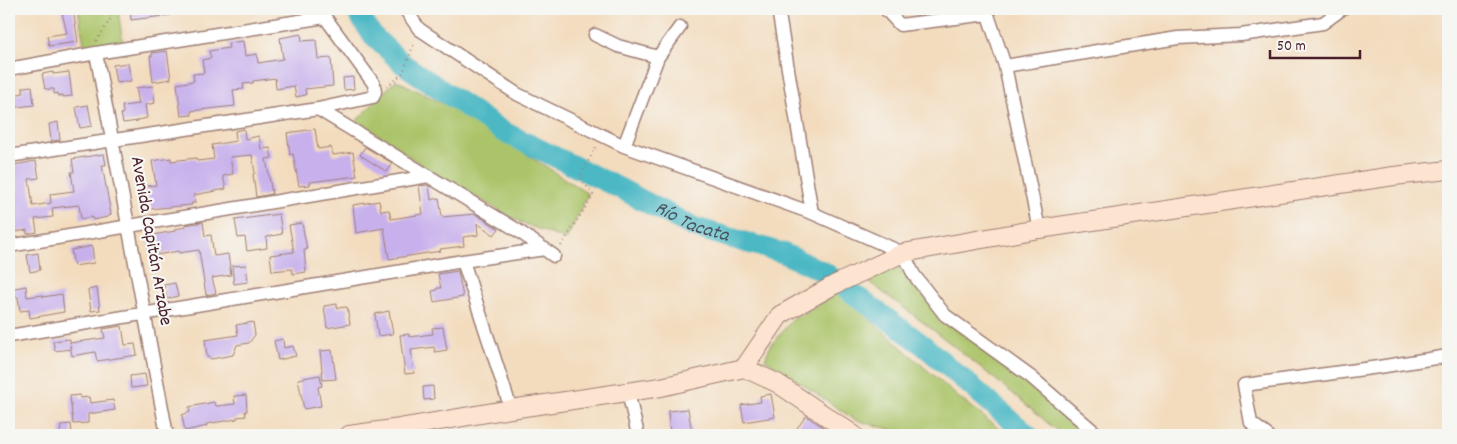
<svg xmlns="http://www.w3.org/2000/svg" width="1457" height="444" font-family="Dekko,sans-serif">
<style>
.green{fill:#abc469;stroke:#7a724a}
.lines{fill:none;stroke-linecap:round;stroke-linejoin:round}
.river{stroke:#4bb8c4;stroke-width:21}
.building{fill:#c7b0ec}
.street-casing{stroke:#9e7e74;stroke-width:15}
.secondary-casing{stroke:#9e7e74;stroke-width:20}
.path{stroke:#9e7e74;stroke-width:2;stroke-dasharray:1 4;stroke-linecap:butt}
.street{stroke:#fff;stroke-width:12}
.secondary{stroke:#fde4d1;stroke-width:18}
.labels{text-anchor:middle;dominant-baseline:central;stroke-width:4.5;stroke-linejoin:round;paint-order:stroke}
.street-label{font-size:19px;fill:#4a1f2b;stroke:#f6f6f2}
.water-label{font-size:20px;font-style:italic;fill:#4a5561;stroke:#f6f6f2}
</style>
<rect width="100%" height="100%" fill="#f6f6f2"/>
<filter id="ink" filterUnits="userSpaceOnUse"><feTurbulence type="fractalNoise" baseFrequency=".02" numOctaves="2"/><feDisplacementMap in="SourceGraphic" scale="10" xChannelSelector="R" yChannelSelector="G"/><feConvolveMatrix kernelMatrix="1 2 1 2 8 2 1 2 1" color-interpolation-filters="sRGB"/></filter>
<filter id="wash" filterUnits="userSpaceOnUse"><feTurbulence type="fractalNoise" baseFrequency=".0096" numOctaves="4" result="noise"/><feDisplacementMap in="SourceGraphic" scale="20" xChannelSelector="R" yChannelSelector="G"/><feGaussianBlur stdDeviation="1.12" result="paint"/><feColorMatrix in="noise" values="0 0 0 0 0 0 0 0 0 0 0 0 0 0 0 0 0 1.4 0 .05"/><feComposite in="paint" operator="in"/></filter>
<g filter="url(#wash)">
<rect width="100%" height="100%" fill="#f3dcbe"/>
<path class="green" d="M 78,9 L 118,9 L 123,44 L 85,50 Z
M 396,80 L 466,115 L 588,194 L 566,240 L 520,222 L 430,171 L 357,120 Z
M 897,266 L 942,318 L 1028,381 L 1090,435 L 1062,435 C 999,381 934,329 866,280 Z
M 839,292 L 958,397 L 1007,435 L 912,435 L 855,420 L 765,359 L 770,346 L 792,320 Z"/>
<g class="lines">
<path class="river" id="s1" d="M 355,9 L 373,36 L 403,64 L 502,131 L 623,190 L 693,227 L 783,253 L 824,272 L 923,345 L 1028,435"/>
</g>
<g id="blocks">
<path class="building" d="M 61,9 L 73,9 L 78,42 L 49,46 L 47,36 L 67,33 Z
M 130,9 L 171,9 L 171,15 L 131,20 Z
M 301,34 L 302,41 L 316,40 L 318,59 L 331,58 L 333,86 L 305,89 L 306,95 L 296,97 L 294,86 L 276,89 L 275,78 L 253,81 L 253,83 L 243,84 L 244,89 L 233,90 L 235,106 L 191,111 L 192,115 L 181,116 L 177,84 L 194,81 L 193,74 L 204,73 L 202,60 L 211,58 L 209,51 L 229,48 L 228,43 L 243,41 L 245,56 L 257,54 L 258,63 L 283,59 L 280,38 Z
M 167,51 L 171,79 L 153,82 L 150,56 L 152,56 L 152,53 Z
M 128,63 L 131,81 L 116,83 L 113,65 Z
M 53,72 L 53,74 L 69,72 L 72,96 L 63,97 L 63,95 L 58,96 L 58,93 L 54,94 L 54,89 L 45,89 L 42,74 Z
M 353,77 L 354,89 L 344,90 L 343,78 Z
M 32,86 L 34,105 L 9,108 L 9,96 L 23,93 L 23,87 Z
M 153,86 L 155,103 L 145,105 L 147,118 L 138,120 L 138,121 L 123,123 L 121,114 L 123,113 L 122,106 L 139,104 L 136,88 Z
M 88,105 L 92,126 L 80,128 L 76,107 Z
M 58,122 L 60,140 L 51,141 L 49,124 Z
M 244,129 L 245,139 L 259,136 L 261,149 L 270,148 L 272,158 L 266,159 L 272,194 L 256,197 L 253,174 L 255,173 L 252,155 L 230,157 L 233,174 L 223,176 L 226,189 L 194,195 L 195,203 L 191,203 L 192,205 L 149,209 L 147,186 L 156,185 L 152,161 L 171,158 L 171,161 L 196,158 L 197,161 L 214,159 L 212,145 L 236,141 L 235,131 Z
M 315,129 L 318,149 L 331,147 L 333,155 L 353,152 L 357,176 L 310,182 L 310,185 L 299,186 L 293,154 L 290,155 L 287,133 Z
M 365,147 L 392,163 L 387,172 L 360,155 Z
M 104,154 L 106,165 L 102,165 L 111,214 L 108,217 L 93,220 L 92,217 L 81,219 L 79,205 L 52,208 L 53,217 L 35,219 L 37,232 L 27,234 L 27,230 L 9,233 L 9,167 L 14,166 L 14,165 L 36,161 L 39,178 L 29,179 L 33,206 L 51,203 L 50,194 L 74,191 L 71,172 L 74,172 L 72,159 Z
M 427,185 L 429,186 L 431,200 L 439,198 L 442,217 L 475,214 L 499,229 L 494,235 L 477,223 L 478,235 L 463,237 L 464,246 L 440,249 L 441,251 L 389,259 L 384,228 L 356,233 L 353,205 L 379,201 L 381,211 L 389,210 L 391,219 L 423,214 L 419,186 Z
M 279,214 L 282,234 L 266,237 L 267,248 L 247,251 L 245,237 L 238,238 L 235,220 Z
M 203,222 L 205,236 L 211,235 L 214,256 L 228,254 L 231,275 L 212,278 L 216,293 L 206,295 L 199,250 L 179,253 L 179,251 L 151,256 L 147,236 L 175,231 L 175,229 L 185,227 L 185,225 Z
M 302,223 L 307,250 L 304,250 L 306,272 L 293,274 L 292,269 L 272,271 L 270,255 L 294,252 L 289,225 Z
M 92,246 L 94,263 L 74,266 L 71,250 Z
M 38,253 L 40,270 L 30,272 L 27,255 Z
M 246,265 L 248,282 L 234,284 L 232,266 Z
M 458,271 L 463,297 L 434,302 L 432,291 L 437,290 L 437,288 L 441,288 L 438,274 Z
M 175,283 L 178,296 L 167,299 L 164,285 Z
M 26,286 L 27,297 L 43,295 L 43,297 L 62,294 L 64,312 L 30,318 L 29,310 L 20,311 L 18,297 L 9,298 L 9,289 Z
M 97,288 L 100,310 L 91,311 L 88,290 Z
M 337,304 L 337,308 L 347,307 L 350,324 L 327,328 L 324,306 Z
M 389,311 L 393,334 L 378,336 L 375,314 Z
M 253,322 L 255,335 L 249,343 L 237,345 L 233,355 L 211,359 L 207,357 L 205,340 L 238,335 L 236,325 Z
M 122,326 L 125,345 L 135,344 L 137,355 L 97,361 L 95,352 L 72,356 L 70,345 L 71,349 L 55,351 L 53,341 L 70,339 L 70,343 L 105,338 L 103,329 Z
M 443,327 L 447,350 L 435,352 L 434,347 L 411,350 L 414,373 L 405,374 L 400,335 L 409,334 L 409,337 L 433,334 L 432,328 Z
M 283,339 L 284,348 L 293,346 L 296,356 L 278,360 L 274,341 Z
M 332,350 L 336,379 L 323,380 L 320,351 Z
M 145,374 L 147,386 L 131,388 L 130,376 Z
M 320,375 L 322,386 L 318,387 L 321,406 L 304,409 L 298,379 Z
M 433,386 L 434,399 L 424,400 L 423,387 Z
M 771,394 L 775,417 L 744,422 L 741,405 L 761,402 L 760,396 Z
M 80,395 L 80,398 L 89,397 L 90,403 L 113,400 L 115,410 L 88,414 L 88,423 L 73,424 L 70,396 Z
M 246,395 L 247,411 L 245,411 L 246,416 L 237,417 L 237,419 L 206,424 L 207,426 L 185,431 L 182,415 L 190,412 L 189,407 L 214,402 L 215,405 L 217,406 L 235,404 L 234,396 Z
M 688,409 L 692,432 L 670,434 L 668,411 Z
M 806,416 L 823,427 L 817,435 L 792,435 Z
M 71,424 L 72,435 L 60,435 L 61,425 Z"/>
</g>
</g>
<g filter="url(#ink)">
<use href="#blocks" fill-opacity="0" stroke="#9e7e74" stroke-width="1"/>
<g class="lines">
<defs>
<path id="street" d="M 405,9 L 419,29 L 517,94 L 624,146 L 812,213 L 903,253 L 914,275 L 945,315 L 1031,377 L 1098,435
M 778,9 L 812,213
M 886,9 L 888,12 L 900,25 L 988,14
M 986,9 L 1005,66 L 1039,229
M 595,35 L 618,46 L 658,57
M 96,53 L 167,435
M 1005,66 L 1178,38 L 1241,35 L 1323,23 L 1342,9
M 9,69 L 96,53 L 325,17
M 318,109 L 517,230 L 554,256
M 624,146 L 658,57 L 680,27
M 9,156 L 318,109 L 373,97 L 375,92 L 374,84 L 319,9
M 9,246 L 429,176
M 463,261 L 511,409
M 9,336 L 463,261 L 545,249
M 628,392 L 638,435
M 1267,435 L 1251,423 L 1244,385 L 1379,367 L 1448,356"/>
<path id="secondary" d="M 744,368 L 777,383 L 854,435
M 349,435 L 393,429 L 511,409 L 661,387 L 744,368 L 780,315 L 834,285 L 903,253 L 1039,229 L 1394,176 L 1448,170"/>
</defs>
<use href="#street" class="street-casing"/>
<use href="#secondary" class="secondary-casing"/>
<path class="path" d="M 96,41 L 112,17 L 105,9
M 387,87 L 403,73 L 415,41
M 561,246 L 593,195 L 580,177 L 597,145"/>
<use href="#street" class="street"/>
<use href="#secondary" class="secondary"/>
</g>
</g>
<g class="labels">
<g class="street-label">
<text transform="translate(150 241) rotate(80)">Avenida Capitán Arzabe</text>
</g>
<g class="water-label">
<text stroke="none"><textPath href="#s1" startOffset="404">Río Tacata</textPath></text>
</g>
</g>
<rect width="1457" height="444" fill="none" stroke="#f6f6f2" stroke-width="30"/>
<path d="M1270 50v8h90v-8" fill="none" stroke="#4a1f2b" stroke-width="2.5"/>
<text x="1277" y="50" font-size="15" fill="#4a1f2b" stroke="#f6f6f2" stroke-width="4" paint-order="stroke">50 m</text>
</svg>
